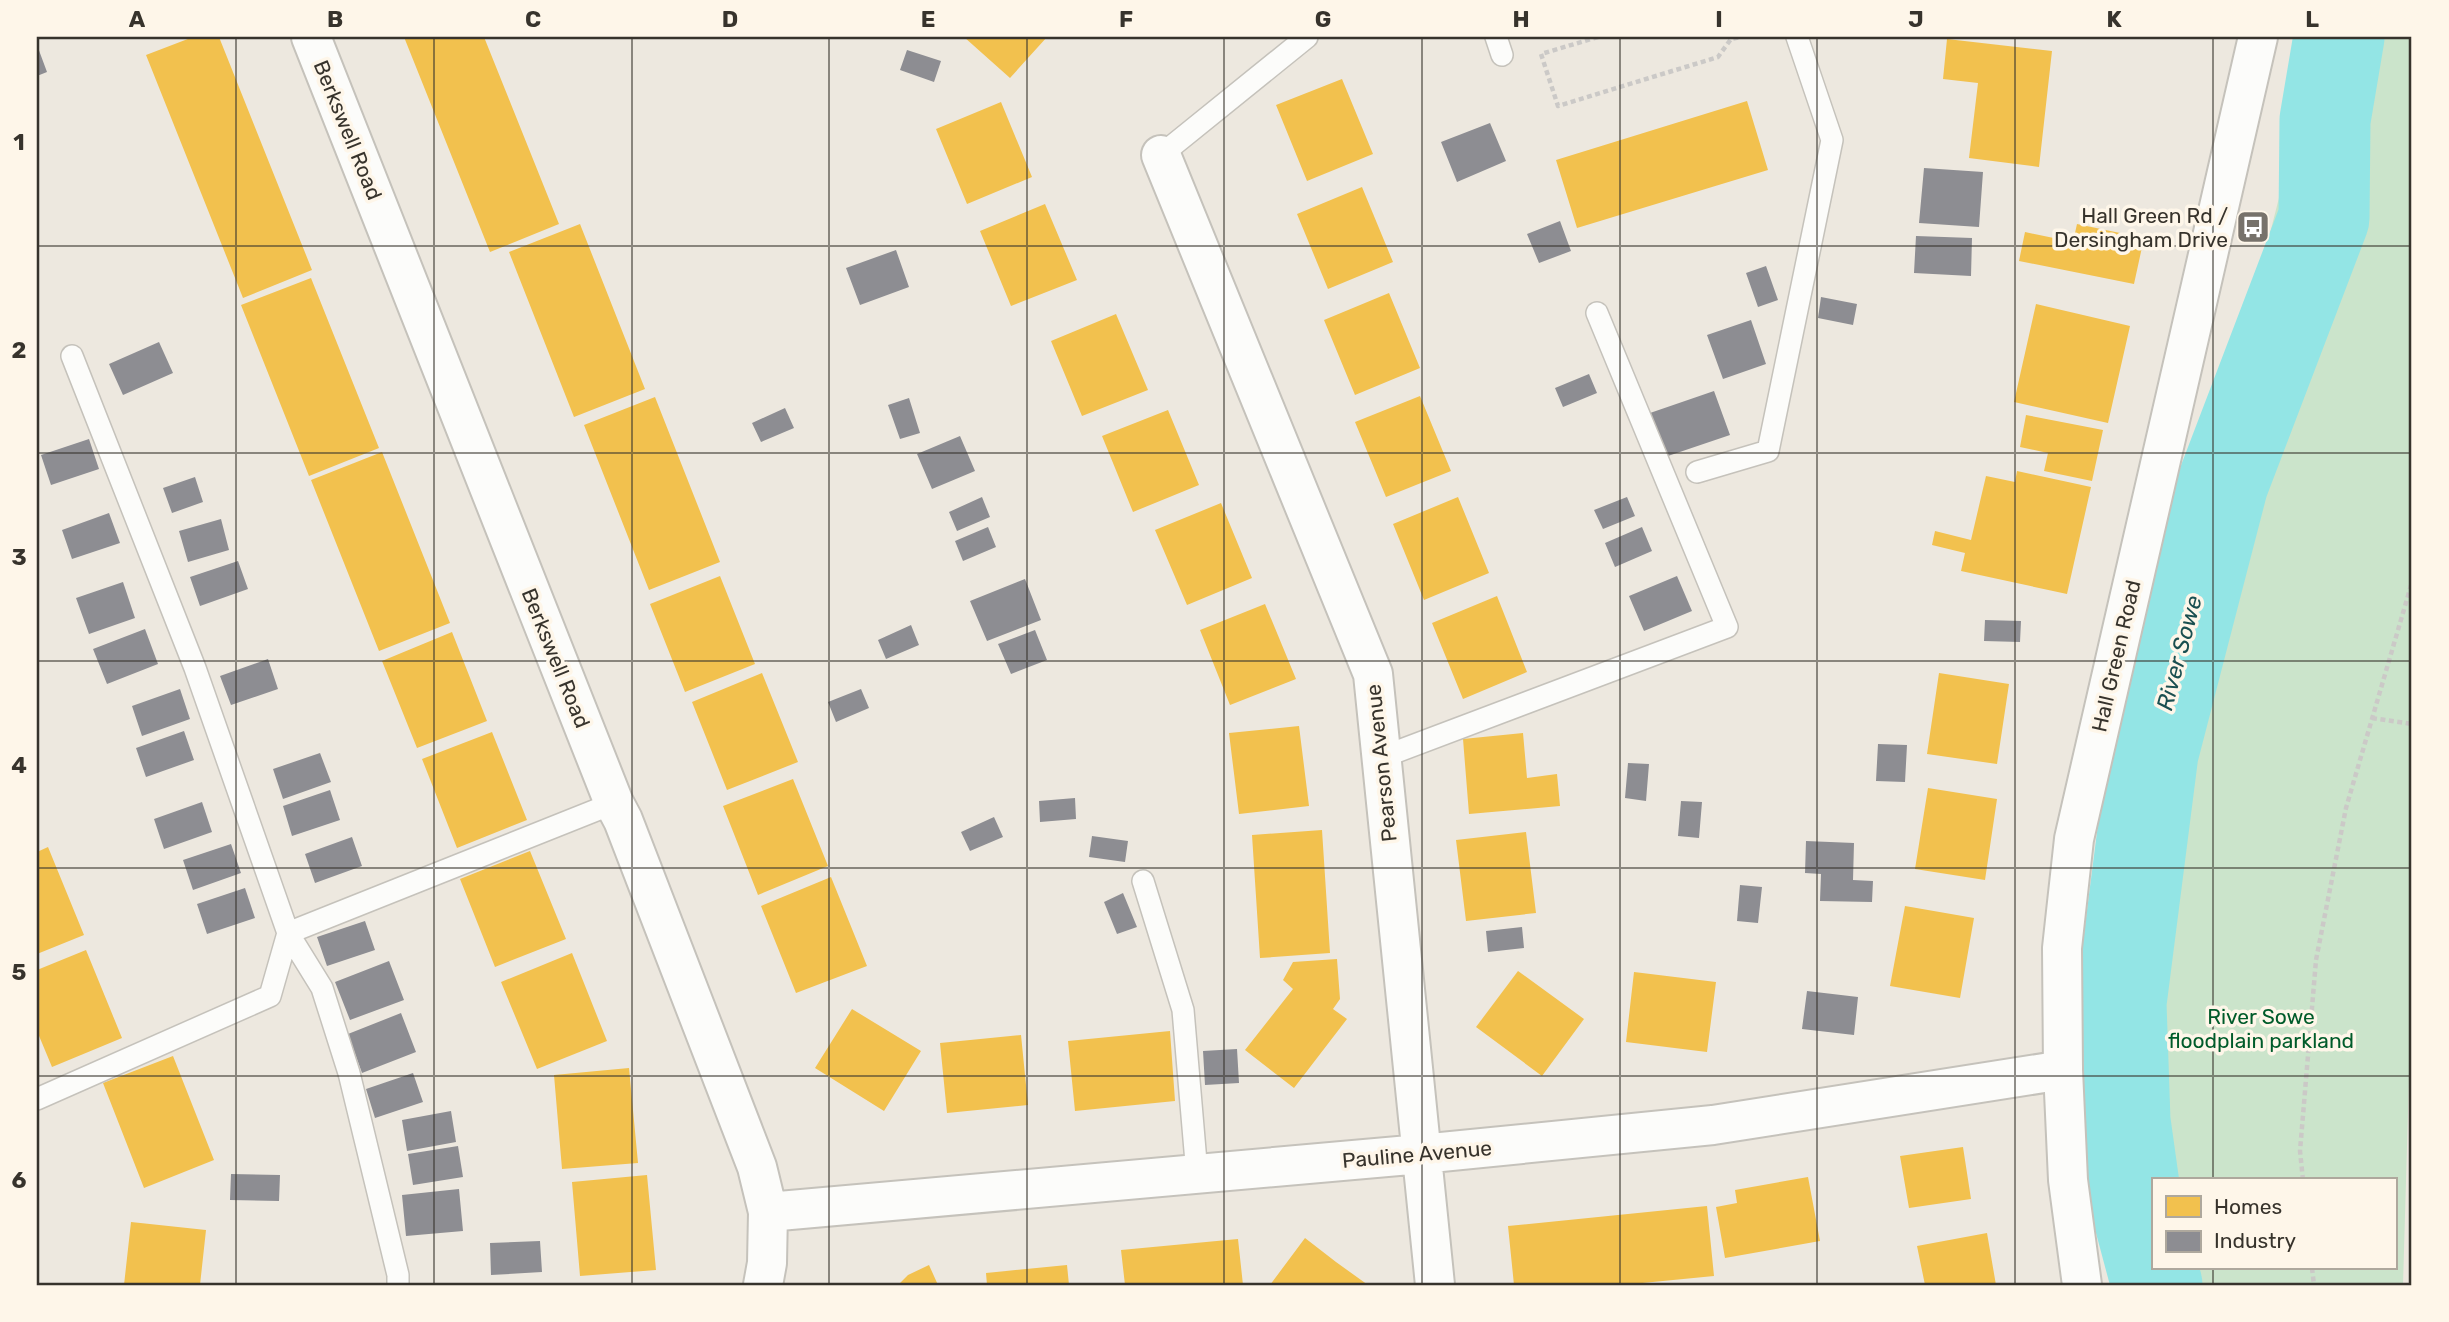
<svg xmlns="http://www.w3.org/2000/svg" width="2449" height="1322" font-family="Rubik,sans-serif">
<style>
.green{fill:#cbe4cb;fill-rule:evenodd}
.homes{fill:#f2c14e}
.industry{fill:#8d8d92}
.lines{fill:none;stroke-linecap:round;stroke-linejoin:round}
.river{stroke:#93e5e5;stroke-width:91}
.lane-casing{stroke:#c5c2bb;stroke-width:24}
.street-casing{stroke:#c5c2bb;stroke-width:42}
.secondary-casing{stroke:#c5c2bb;stroke-width:42}
.path{stroke:#cbc9c7;stroke-width:4.5;stroke-dasharray:5 3.5;stroke-linecap:butt}
.lane{stroke:#fcfcfa;stroke-width:21}
.street{stroke:#fcfcfa;stroke-width:38}
.secondary{stroke:#fcfcfa;stroke-width:38}
.grid{fill:none;stroke:#37332c;stroke-width:2;stroke-opacity:0.55}
.labels{text-anchor:middle;dominant-baseline:central;stroke-width:7;stroke-linejoin:round;paint-order:stroke}
.street-label{font-size:21px;fill:#37332c;stroke:#fef6e9}
.poi-label{font-size:21px;fill:#37332c;stroke:#fef6e9;text-anchor:end}
.park-label{font-size:21px;fill:#005b2a;stroke:#fef6e9}
.water-label{font-size:23px;font-style:italic;fill:#1a4f50;stroke:#fef6e9}
.neatline{fill:none;stroke:#37332c;stroke-width:2.5}
.grid-label{font-size:23px;text-anchor:middle;font-weight:bold;fill:#37332c}
</style>
<rect width="100%" height="100%" fill="#ede8df"/>
<path class="green" d="M 2316,37 L 2412,37 L 2412,1043 L 2409,1077 L 2403,1285 L 2148,1285 L 2126,1196 L 2107,1051 L 2117,925 L 2131,812 L 2213,457 L 2295,135 ZM 2153,1180 L 2395,1180 L 2395,1268 L 2153,1268 Z"/>
<path class="homes" d="M 193,37 L 219,37 L 312,270 L 243,298 L 146,55 Z
M 404,37 L 484,37 L 559,224 L 490,252 Z
M 964,37 L 1047,37 L 1010,78 Z
M 1947,39 L 2052,51 L 2039,167 L 1969,158 L 1978,83 L 1943,79 Z
M 1342,79 L 1373,154 L 1307,181 L 1276,105 Z
M 1747,101 L 1768,170 L 1577,228 L 1556,160 Z
M 1001,102 L 1032,177 L 967,204 L 936,129 Z
M 1362,187 L 1393,262 L 1328,289 L 1297,214 Z
M 1045,204 L 1077,280 L 1011,306 L 980,231 Z
M 580,224 L 645,389 L 574,417 L 509,252 Z
M 2077,224 L 2144,238 L 2134,284 L 2019,261 L 2025,232 L 2073,242 Z
M 311,278 L 379,448 L 309,476 L 241,305 Z
M 1389,293 L 1420,368 L 1355,395 L 1324,320 Z
M 2036,304 L 2130,326 L 2108,423 L 2014,402 Z
M 1116,314 L 1148,390 L 1082,416 L 1051,341 Z
M 1420,396 L 1451,471 L 1386,497 L 1355,422 Z
M 655,397 L 720,562 L 649,590 L 584,425 Z
M 1168,410 L 1199,485 L 1133,512 L 1102,436 Z
M 2026,415 L 2103,430 L 2092,481 L 2044,471 L 2048,453 L 2020,447 Z
M 382,452 L 450,623 L 379,651 L 311,480 Z
M 2017,471 L 2091,487 L 2067,594 L 1961,571 L 1965,553 L 1932,545 L 1935,531 L 1971,540 L 1986,476 L 2015,482 Z
M 1458,497 L 1489,573 L 1424,600 L 1393,524 Z
M 1221,503 L 1252,578 L 1187,605 L 1155,530 Z
M 720,576 L 755,664 L 685,692 L 650,604 Z
M 1497,596 L 1527,672 L 1463,699 L 1432,623 Z
M 1265,604 L 1296,679 L 1230,705 L 1200,630 Z
M 452,632 L 487,721 L 417,748 L 382,661 Z
M 762,673 L 798,762 L 727,790 L 692,702 Z
M 1939,673 L 2009,684 L 1997,764 L 1927,754 Z
M 1299,726 L 1309,806 L 1239,814 L 1229,733 Z
M 492,732 L 527,820 L 457,848 L 422,759 Z
M 1523,733 L 1527,778 L 1557,774 L 1560,806 L 1469,814 L 1463,739 Z
M 793,779 L 828,866 L 758,895 L 723,806 Z
M 1928,788 L 1997,799 L 1985,880 L 1915,869 Z
M 1322,830 L 1330,953 L 1260,958 L 1252,835 Z
M 1526,832 L 1536,913 L 1466,921 L 1456,840 Z
M 48,847 L 84,935 L 37,954 L 37,852 Z
M 530,851 L 566,939 L 495,967 L 460,879 Z
M 831,877 L 867,966 L 796,993 L 761,906 Z
M 1905,906 L 1974,918 L 1960,998 L 1890,986 Z
M 86,950 L 122,1038 L 52,1067 L 37,1031 L 37,970 Z
M 572,953 L 607,1041 L 537,1069 L 501,982 Z
M 1337,959 L 1340,999 L 1333,1009 L 1347,1019 L 1294,1088 L 1245,1050 L 1293,989 L 1283,980 L 1293,962 Z
M 1518,971 L 1584,1019 L 1542,1076 L 1476,1027 Z
M 1634,972 L 1716,982 L 1707,1052 L 1626,1042 Z
M 852,1009 L 921,1051 L 884,1111 L 815,1068 Z
M 1170,1031 L 1175,1101 L 1075,1111 L 1068,1041 Z
M 1021,1035 L 1028,1105 L 947,1113 L 940,1043 Z
M 173,1056 L 214,1160 L 144,1188 L 103,1083 Z
M 629,1068 L 638,1163 L 562,1169 L 554,1075 Z
M 1963,1147 L 1971,1199 L 1909,1208 L 1900,1156 Z
M 647,1175 L 656,1270 L 580,1276 L 572,1182 Z
M 1808,1177 L 1820,1241 L 1725,1258 L 1716,1207 L 1737,1203 L 1735,1190 Z
M 1707,1206 L 1714,1276 L 1622,1285 L 1514,1285 L 1508,1226 Z
M 131,1222 L 206,1230 L 200,1285 L 124,1285 Z
M 1987,1233 L 1996,1285 L 1925,1285 L 1917,1246 Z
M 1305,1238 L 1336,1262 L 1368,1285 L 1270,1285 Z
M 1238,1239 L 1243,1285 L 1125,1285 L 1121,1250 Z
M 929,1265 L 938,1285 L 898,1285 L 908,1275 Z
M 1067,1265 L 1069,1285 L 987,1285 L 986,1273 Z"/>
<path class="industry" d="M 37,45 L 47,72 L 37,76 Z
M 907,50 L 941,61 L 934,82 L 900,70 Z
M 1490,123 L 1506,161 L 1457,182 L 1441,142 Z
M 1924,168 L 1983,172 L 1979,227 L 1919,223 Z
M 1560,221 L 1571,251 L 1539,263 L 1527,234 Z
M 1916,236 L 1972,238 L 1971,276 L 1914,273 Z
M 896,250 L 909,287 L 860,305 L 846,268 Z
M 1766,266 L 1778,300 L 1758,307 L 1746,273 Z
M 1821,297 L 1857,304 L 1853,325 L 1818,318 Z
M 1751,320 L 1766,364 L 1723,379 L 1707,335 Z
M 159,342 L 173,373 L 123,395 L 109,364 Z
M 1589,374 L 1597,393 L 1563,407 L 1555,388 Z
M 1714,391 L 1730,435 L 1665,457 L 1650,413 Z
M 909,398 L 920,433 L 900,439 L 888,405 Z
M 785,408 L 794,428 L 761,442 L 752,423 Z
M 960,436 L 975,471 L 932,489 L 917,454 Z
M 89,439 L 99,469 L 51,485 L 41,455 Z
M 195,477 L 203,502 L 172,513 L 163,488 Z
M 982,497 L 990,517 L 957,531 L 949,512 Z
M 1627,497 L 1635,516 L 1603,529 L 1594,510 Z
M 109,513 L 120,543 L 72,559 L 62,530 Z
M 221,519 L 229,550 L 188,562 L 179,531 Z
M 988,527 L 996,547 L 963,561 L 955,541 Z
M 1642,527 L 1652,551 L 1615,567 L 1605,543 Z
M 238,561 L 248,589 L 200,606 L 190,577 Z
M 1677,576 L 1692,611 L 1644,631 L 1629,596 Z
M 1025,579 L 1041,620 L 987,641 L 970,601 Z
M 123,582 L 135,618 L 89,634 L 76,598 Z
M 1985,620 L 2021,621 L 2020,642 L 1984,641 Z
M 911,625 L 919,645 L 886,659 L 878,640 Z
M 145,629 L 158,664 L 107,684 L 93,649 Z
M 1035,630 L 1047,660 L 1011,674 L 998,644 Z
M 268,659 L 278,689 L 231,705 L 220,676 Z
M 180,689 L 190,719 L 142,736 L 132,706 Z
M 861,689 L 869,708 L 836,722 L 828,702 Z
M 184,731 L 194,760 L 146,777 L 136,748 Z
M 1878,744 L 1907,745 L 1905,782 L 1876,781 Z
M 320,753 L 331,782 L 283,799 L 273,769 Z
M 1628,763 L 1649,764 L 1646,801 L 1625,798 Z
M 330,790 L 340,820 L 292,836 L 283,806 Z
M 1075,798 L 1076,819 L 1040,822 L 1039,801 Z
M 1681,801 L 1702,802 L 1699,838 L 1678,836 Z
M 202,802 L 212,832 L 164,849 L 154,819 Z
M 994,817 L 1003,837 L 970,851 L 961,832 Z
M 1092,836 L 1128,841 L 1125,862 L 1089,857 Z
M 352,837 L 362,866 L 315,883 L 305,854 Z
M 1806,841 L 1854,843 L 1853,880 L 1873,881 L 1872,902 L 1820,901 L 1821,874 L 1805,873 Z
M 231,844 L 241,873 L 193,890 L 183,860 Z
M 1740,885 L 1762,887 L 1758,923 L 1737,921 Z
M 245,888 L 255,918 L 207,934 L 197,904 Z
M 1123,893 L 1137,927 L 1117,934 L 1104,902 Z
M 365,921 L 375,950 L 327,966 L 317,937 Z
M 1522,927 L 1524,948 L 1488,952 L 1486,931 Z
M 389,961 L 404,1000 L 350,1020 L 335,982 Z
M 1807,991 L 1858,997 L 1854,1035 L 1802,1029 Z
M 401,1013 L 416,1052 L 362,1073 L 348,1034 Z
M 1237,1049 L 1239,1083 L 1205,1085 L 1203,1051 Z
M 413,1073 L 423,1102 L 375,1118 L 366,1089 Z
M 451,1111 L 456,1142 L 407,1151 L 402,1120 Z
M 458,1146 L 463,1177 L 413,1185 L 408,1154 Z
M 231,1174 L 280,1175 L 279,1201 L 230,1200 Z
M 459,1189 L 463,1231 L 406,1236 L 402,1195 Z
M 540,1241 L 542,1272 L 491,1275 L 490,1243 Z"/>
<g class="lines">
<path class="river" d="M 2157,1285 L 2138,1214 L 2125,1121 L 2121,1003 L 2153,753 L 2223,483 L 2324,218 L 2325,120 L 2339,37"/>
<defs>
<path id="lane" d="M 1496,37 L 1502,55
M 1161,155 L 1307,37
M 1697,472 L 1768,451 L 1832,140 L 1797,37
M 1380,758 L 1727,627 L 1597,313
M 1143,881 L 1183,1010 L 1197,1174
M 37,1099 L 270,996 L 288,933 L 195,668 L 72,356
M 398,1285 L 398,1275 L 349,1073 L 322,988 L 288,933 L 614,803"/>
<path id="street" d="M 311,37 L 614,803 L 623,820 L 757,1167 L 768,1212 L 767,1263 L 763,1285
M 1161,155 L 1373,674 L 1435,1285
M 768,1212 L 1421,1154 L 1713,1125 L 2063,1070"/>
<path id="secondary" d="M 2082,1285 L 2068,1180 L 2063,1070 L 2062,948 L 2074,839 L 2258,37"/>
</defs>
<use href="#lane" class="lane-casing"/>
<use href="#street" class="street-casing"/>
<use href="#secondary" class="secondary-casing"/>
<path class="path" d="M 1598,37 L 1541,54 L 1558,106 L 1718,57 L 1731,39 L 1741,37
M 2372,718 L 2412,724
M 2303,1180 L 2300,1151 L 2316,960 L 2346,808 L 2412,582
M 2312,1268 L 2314,1285"/>
<use href="#lane" class="lane"/>
<use href="#street" class="street"/>
<use href="#secondary" class="secondary"/>
</g>
<path class="grid" d="M 236,37 L 236,1285M 434,37 L 434,1285M 632,37 L 632,1285M 829,37 L 829,1285M 1027,37 L 1027,1285M 1224,37 L 1224,1285M 1422,37 L 1422,1285M 1620,37 L 1620,1285M 1817,37 L 1817,1285M 2015,37 L 2015,1285M 2213,37 L 2213,1180M 37,246 L 2412,246M 37,453 L 2412,453M 37,661 L 2412,661M 37,868 L 2412,868M 37,1076 L 2412,1076M 2213,1268 L 2213,1285"/>
<defs>
<symbol id="bus-square" viewBox="-11 -11 22 22"><rect x="-9" y="-9" width="18" height="18" rx="4" fill="#77726b" stroke="#fef6e9"/><path d="M-5-6H5V4H4V6H2V4H-2V6H-4V4H-5ZM-3.5-4V0h7V-4ZM-3.5 1.2v1.5H-2V1.2ZM2 1.2v1.5H3.5V1.2Z" fill="#fff"/></symbol>
</defs>
<g fill-rule="evenodd">
<use href="#bus-square" x="2234" y="208" width="38" height="38"/>
</g>
<g class="labels">
<g class="street-label">
<text transform="translate(348 130) rotate(68)">Berkswell Road</text>
<text transform="translate(2116 656) rotate(-77)">Hall Green Road</text>
<text transform="translate(556 658) rotate(68)">Berkswell Road</text>
<text transform="translate(1381 763) rotate(-96)">Pearson Avenue</text>
<text transform="translate(1417 1154) rotate(-5)">Pauline Avenue</text>
</g>
<g class="poi-label">
<text x="2228" y="215">Hall Green Rd /<tspan x="2228" dy="24">Dersingham Drive</tspan></text>
</g>
<g class="park-label">
<text x="2261" y="1016">River Sowe<tspan x="2261" dy="24">floodplain parkland</tspan></text>
</g>
<g class="water-label">
<text transform="translate(2179 653) rotate(-75)">River Sowe</text>
</g>
</g>
<rect width="2449" height="1322" fill="none" stroke="#fef6e9" stroke-width="77"/>
<rect x="2152" y="1178" width="245" height="91" fill="#fef6e9" stroke="#aea89d" stroke-width="2"/>
<rect x="2166" y="1196" width="35" height="21" fill="#f2c14e" stroke="#aea89d" stroke-width="2"/>
<text x="2214" y="1214" font-size="21" fill="#37332c">Homes</text>
<rect x="2166" y="1231" width="35" height="21" fill="#8d8d92" stroke="#aea89d" stroke-width="2"/>
<text x="2214" y="1248" font-size="21" fill="#37332c">Industry</text>
<rect x="38" y="38" width="2372" height="1246" class="neatline"/>
<g class="grid-label">
<text x="137" y="27">A</text>
<text x="335" y="27">B</text>
<text x="533" y="27">C</text>
<text x="730" y="27">D</text>
<text x="928" y="27">E</text>
<text x="1126" y="27">F</text>
<text x="1323" y="27">G</text>
<text x="1521" y="27">H</text>
<text x="1719" y="27">I</text>
<text x="1916" y="27">J</text>
<text x="2114" y="27">K</text>
<text x="2312" y="27">L</text>
<text x="19" y="150">1</text>
<text x="19" y="358">2</text>
<text x="19" y="565">3</text>
<text x="19" y="773">4</text>
<text x="19" y="980">5</text>
<text x="19" y="1188">6</text>
</g>
</svg>
